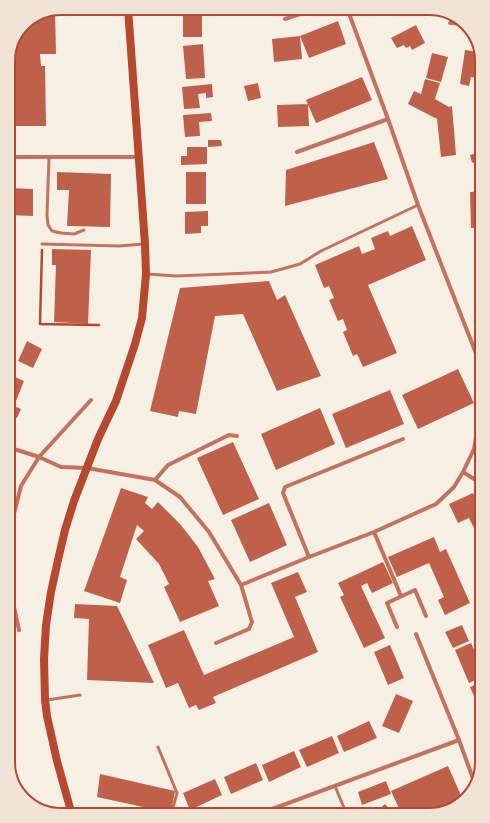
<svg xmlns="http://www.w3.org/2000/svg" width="490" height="823" font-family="'Public Sans',sans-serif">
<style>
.building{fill:#bf614a}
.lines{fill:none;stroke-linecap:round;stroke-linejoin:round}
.path{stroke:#b5482f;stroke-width:2.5}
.service{stroke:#c5725c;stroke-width:3}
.minor{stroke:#c5725c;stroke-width:4}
.secondary{stroke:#b5482f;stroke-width:8}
.rim{fill:none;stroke:#b5482f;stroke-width:2}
</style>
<rect width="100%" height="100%" fill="#f6efe4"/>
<path class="building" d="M 183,8 L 202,8 L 202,37 L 183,37 Z
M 55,10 L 56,54 L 40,54 L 41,66 L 45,66 L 46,126 L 13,126 L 13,119 L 8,119 L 8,71 L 12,71 L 12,50 L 24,23 Z
M 338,21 L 346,44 L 309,58 L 300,36 Z
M 416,25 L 425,43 L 412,50 L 410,46 L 406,48 L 404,45 L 397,48 L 391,38 Z
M 300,36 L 302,59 L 274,62 L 272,39 Z
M 203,44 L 205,78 L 186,79 L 183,46 Z
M 465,50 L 480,52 L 480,53 L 477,78 L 471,77 L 469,86 L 460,84 Z
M 432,53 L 448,57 L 441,82 L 426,78 Z
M 362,77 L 372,100 L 316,123 L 306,100 Z
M 425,79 L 440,83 L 435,99 L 449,107 L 452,106 L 456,155 L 441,157 L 437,119 L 408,104 L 414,91 L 421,94 Z
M 258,83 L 261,98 L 248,101 L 244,86 Z
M 212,84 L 213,97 L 206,98 L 206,93 L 198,94 L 200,108 L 184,109 L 182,87 Z
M 308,104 L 309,126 L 278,127 L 277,105 Z
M 211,113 L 212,121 L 199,122 L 200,136 L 185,137 L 183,115 Z
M 208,140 L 221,140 L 222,146 L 208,147 Z
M 374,142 L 388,179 L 285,206 L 286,170 Z
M 187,147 L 207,147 L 207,164 L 181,165 L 181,156 L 187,156 Z
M 482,151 L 482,166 L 480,161 L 472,163 L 470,155 Z
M 57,172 L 111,174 L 110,227 L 67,226 L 69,190 L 57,190 Z
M 186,172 L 206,172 L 206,204 L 186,204 Z
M 8,188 L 33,189 L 33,216 L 8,215 Z
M 482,191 L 482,228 L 471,228 L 470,192 Z
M 208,211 L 208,226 L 201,226 L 201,233 L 185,234 L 185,212 Z
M 412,226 L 426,260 L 368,285 L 397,353 L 363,367 L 357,354 L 353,356 L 343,332 L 347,330 L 343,319 L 338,321 L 329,300 L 334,298 L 329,286 L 324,288 L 315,265 L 359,246 L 362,254 L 375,249 L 371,238 L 388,231 L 390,236 Z
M 52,249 L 91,250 L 88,324 L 54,322 L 56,265 L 52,265 Z
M 269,281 L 277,300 L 285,295 L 321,376 L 277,391 L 243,314 L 215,316 L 196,414 L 179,411 L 178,417 L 150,411 L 180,288 Z
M 27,341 L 42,349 L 33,368 L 18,361 Z
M 458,369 L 474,403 L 418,429 L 402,395 Z
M 13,376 L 24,381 L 14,406 L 21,409 L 17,418 L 8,414 L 8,388 Z
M 390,390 L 404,424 L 346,448 L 332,414 Z
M 320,408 L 335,444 L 276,470 L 261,434 Z
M 233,442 L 259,499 L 223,515 L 197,458 Z
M 121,488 L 148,497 L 145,503 L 152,509 L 158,502 L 181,525 L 198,547 L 215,579 L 208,581 L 219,606 L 180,622 L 164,587 L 169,584 L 159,564 L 136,539 L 144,531 L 137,525 L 120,577 L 127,580 L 120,603 L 84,591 Z
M 473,493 L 482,512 L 482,544 L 469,518 L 458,523 L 449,504 Z
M 269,503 L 287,545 L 250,562 L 231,520 Z
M 434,537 L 440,552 L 446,549 L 470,603 L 445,615 L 438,600 L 444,597 L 429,563 L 397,577 L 388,557 Z
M 383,562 L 393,583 L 372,593 L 367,583 L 361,586 L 385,638 L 364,648 L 340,597 L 344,595 L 338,583 Z
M 298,572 L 307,592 L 295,597 L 318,652 L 213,697 L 216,703 L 199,710 L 196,705 L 189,708 L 178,683 L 166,688 L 148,645 L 184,630 L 204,675 L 294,637 L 271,583 Z
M 75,604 L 117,606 L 154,683 L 87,680 L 89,619 L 74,618 Z
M 462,625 L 469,641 L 453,648 L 445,632 Z
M 471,643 L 482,668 L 482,677 L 469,683 L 455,650 Z
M 390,645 L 404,678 L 388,685 L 374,652 Z
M 482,682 L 482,715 L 470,687 Z
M 396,694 L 413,701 L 399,733 L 382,726 Z
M 369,721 L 377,738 L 344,752 L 337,736 Z
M 332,736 L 339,753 L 307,767 L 299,750 Z
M 294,751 L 301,767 L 269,782 L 262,765 Z
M 256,763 L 263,780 L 231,794 L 224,777 Z
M 448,766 L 463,800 L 454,808 L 448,811 L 429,815 L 426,809 L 413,815 L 402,815 L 391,791 Z
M 100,774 L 175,791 L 171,813 L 97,797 Z
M 215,779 L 222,795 L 190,810 L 183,793 Z
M 386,781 L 391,794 L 362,805 L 358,792 Z
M 385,804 L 395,815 L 361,815 L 369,808 L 374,814 Z"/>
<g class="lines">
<path class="path" d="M 42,250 L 40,324 L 99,325"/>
<path class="service" d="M 49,157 L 47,215 L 48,225 L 52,231 L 61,233 L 74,234 L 84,230
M 42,244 L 119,246 L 144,244
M 147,274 L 176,276 L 271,272 L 300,264 L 321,251 L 418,205
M 47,700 L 80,695
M 158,747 L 177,793 L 171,815
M 335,786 L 347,815"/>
<path class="minor" d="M 347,8 L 388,119 L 418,205 L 477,356 L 482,389
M 285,19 L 318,8
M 450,23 L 465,24
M 297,152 L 388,119
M 8,157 L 139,157
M 8,447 L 39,457 L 61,467 L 87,468 L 155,480 L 180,497 L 209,532 L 241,585 L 252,622 L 249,629 L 216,643
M 463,472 L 482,484
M 155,480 L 168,465 L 229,435 L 237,436
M 374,532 L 401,596
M 8,538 L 21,486 L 39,457 L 91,400
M 309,557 L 283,493 L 285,487 L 403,439
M 8,575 L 9,584 L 19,630
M 241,585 L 309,557 L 374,532 L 436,504 L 454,487 L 463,472 L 474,449 L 482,400
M 397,627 L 387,603 L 415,590 L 426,616
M 416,634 L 459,740 L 475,784
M 256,815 L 459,740"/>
<path class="secondary" d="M 72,815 L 57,761 L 47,716 L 45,700 L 44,659 L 46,625 L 51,592 L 58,560 L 65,530 L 74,501 L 98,439 L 116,401 L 135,344 L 142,318 L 146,274 L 145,244 L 128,8"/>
</g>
<path d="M0 0H490V823H0ZM61 15H429A46 46 0 0 1 475 61V762A46 46 0 0 1 429 808H61A46 46 0 0 1 15 762V61A46 46 0 0 1 61 15Z" fill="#f1e2d6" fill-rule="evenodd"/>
<path class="rim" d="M61 15H429A46 46 0 0 1 475 61V762A46 46 0 0 1 429 808H61A46 46 0 0 1 15 762V61A46 46 0 0 1 61 15Z"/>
</svg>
